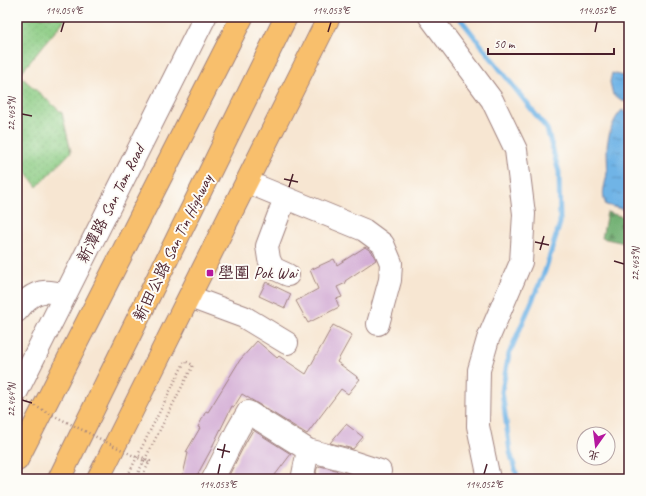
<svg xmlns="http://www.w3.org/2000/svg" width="646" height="496" font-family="Caveat,'LXGW WenKai TC',sans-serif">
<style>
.grass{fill:url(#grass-dots);stroke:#6b7658}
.forest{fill:url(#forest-firs);stroke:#5e684e}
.water{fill:url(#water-ripples);stroke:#5d6a88}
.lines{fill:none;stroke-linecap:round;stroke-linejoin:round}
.stream{stroke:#70b4e6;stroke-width:5}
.building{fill:#d4afd6}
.minor-casing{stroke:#a0827e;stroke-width:24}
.major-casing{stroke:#a0827e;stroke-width:24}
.highway-casing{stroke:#a0827e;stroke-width:24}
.path{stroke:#a0827e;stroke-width:2.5;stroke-dasharray:1 3;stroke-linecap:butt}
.minor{stroke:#fff;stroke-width:22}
.major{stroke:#f8bf6c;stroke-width:22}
.highway{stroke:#f8bf6c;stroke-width:22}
.path-bridge{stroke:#a0827e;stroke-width:2.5;stroke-dasharray:1 3;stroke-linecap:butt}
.ticks{fill:none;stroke:#4a1f2b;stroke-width:1.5}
.poi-dot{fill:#b5179e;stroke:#fdfcf7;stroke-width:1.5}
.labels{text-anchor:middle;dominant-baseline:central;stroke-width:4;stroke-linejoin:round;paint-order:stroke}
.street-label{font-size:16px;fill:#4a1f2b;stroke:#fdfcf7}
.poi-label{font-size:16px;fill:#4a1f2b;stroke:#fdfcf7;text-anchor:start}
.neatline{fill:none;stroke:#4a1f2b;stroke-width:1.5}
.ticks-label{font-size:10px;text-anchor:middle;fill:#4a1f2b}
</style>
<defs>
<pattern id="grass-dots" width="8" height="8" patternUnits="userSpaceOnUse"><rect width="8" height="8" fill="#8ccc84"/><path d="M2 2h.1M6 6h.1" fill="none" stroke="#7aaf72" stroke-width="1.8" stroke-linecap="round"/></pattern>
<pattern id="forest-firs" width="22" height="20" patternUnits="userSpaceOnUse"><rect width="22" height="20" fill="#71b072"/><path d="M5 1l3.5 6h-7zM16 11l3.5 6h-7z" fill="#5f8f5e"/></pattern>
<pattern id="water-ripples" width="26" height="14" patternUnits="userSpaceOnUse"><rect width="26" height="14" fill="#70b4e6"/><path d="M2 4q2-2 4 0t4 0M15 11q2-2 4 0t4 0" fill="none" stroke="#5e92bb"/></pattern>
</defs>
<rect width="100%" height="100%" fill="#fdfcf7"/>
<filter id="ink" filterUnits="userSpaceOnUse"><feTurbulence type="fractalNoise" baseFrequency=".025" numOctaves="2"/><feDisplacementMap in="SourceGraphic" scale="8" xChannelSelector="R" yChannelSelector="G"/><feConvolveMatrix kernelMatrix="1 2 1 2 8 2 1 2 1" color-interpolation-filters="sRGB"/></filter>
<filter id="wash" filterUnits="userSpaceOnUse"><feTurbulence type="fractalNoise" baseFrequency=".012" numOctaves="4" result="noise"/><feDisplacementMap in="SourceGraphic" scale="16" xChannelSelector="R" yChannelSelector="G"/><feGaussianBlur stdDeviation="0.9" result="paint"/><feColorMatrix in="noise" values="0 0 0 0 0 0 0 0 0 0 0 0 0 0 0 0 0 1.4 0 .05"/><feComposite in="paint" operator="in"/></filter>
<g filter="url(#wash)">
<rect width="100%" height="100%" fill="#f7e6d2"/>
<path class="grass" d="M 17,17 L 67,17 L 19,75 L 62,113 L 71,152 L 37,187 L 17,160 Z"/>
<path class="forest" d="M 607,212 L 629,219 L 629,244 L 602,238 Z"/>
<path class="water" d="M 612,73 L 629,78 L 629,104 L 613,95 L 610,82 Z
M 622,110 L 629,114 L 629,211 L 606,205 C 600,192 606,185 607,172 C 608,165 607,157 607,150 C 607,137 613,119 622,110 Z"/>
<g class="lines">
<path class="stream" d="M 459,17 L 547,129 L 559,172 L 560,223 L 545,271 L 509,354 L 502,391 L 510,452 L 518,479"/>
</g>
<g id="blocks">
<path class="building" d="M 365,247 L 372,252 L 376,260 L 345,281 L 346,283 L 337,287 L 342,297 L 336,299 L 339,307 L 308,323 L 296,301 L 318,289 L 310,270 L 334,259 L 337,265 Z
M 266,282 L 291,294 L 285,308 L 259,296 Z
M 333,325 L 352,335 L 337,362 L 360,379 L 348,394 L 341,389 L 307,434 L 242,394 L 234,407 L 232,406 L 213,445 L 213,446 L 195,479 L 182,479 L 188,453 L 186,452 L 200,428 L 198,427 L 206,411 L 208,412 L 240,360 L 257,341 L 277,358 L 279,356 L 306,374 Z
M 346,424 L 363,437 L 353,449 L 330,443 Z
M 253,430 L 291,454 L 272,479 L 227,479 L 246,442 Z
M 320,466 L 336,470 L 344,479 L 318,479 L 316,472 L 317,468 Z"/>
</g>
</g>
<g filter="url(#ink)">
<use href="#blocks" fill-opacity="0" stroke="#a0827e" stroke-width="1"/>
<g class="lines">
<defs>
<path id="minor" d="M 430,17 L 492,100 L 516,150 L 524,214 L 521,262 L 488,339 L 479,370 L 478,426 L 489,479
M 247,182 L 364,230 L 383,244 L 391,263 L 390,280 L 378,324
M 285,198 L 267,246 L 269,259 L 273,268 L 288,275
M 190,297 L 244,317 L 287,343
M 17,311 C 21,307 24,302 28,299 C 40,289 51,291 65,295
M 17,391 L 205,17
M 213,479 L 237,431 L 248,412 L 308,450 L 346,460 L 380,471
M 306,479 L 303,475 L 308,450"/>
<path id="major" d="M 98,479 L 329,17"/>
<path id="highway" d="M 17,460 L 242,17
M 59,479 L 286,17"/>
</defs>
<use href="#minor" class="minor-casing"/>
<use href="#major" class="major-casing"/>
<use href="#highway" class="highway-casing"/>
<path class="path" d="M 126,479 L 138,455 L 150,461 L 149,463
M 135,479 L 144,461 L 149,463
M 141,479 L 149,463"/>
<use href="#minor" class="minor"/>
<use href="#major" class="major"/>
<use href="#highway" class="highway"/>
<path class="path-bridge" d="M 17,397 L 144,461 L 193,365 L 185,361 L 138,455"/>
</g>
</g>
<path class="ticks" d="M 61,32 L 64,22M 328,32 L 331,22M 595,32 L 597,22M 22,114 L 32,116M 284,179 L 298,182M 289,187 L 293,174M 535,242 L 549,245M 540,250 L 544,236M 614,261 L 624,264M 22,400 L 32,403M 217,449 L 230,452M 222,458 L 225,444M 218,474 L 220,464M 484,474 L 487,464"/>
<rect class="poi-dot" x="206" y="269" width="8" height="8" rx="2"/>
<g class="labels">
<g class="street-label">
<text transform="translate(111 204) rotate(-63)">新潭路 San Tam Road</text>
<text transform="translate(173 248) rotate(-64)">新田公路 San Tin Highway</text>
</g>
<g class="poi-label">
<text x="218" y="273">壆圍 Pok Wai</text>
</g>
</g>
<rect width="646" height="496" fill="none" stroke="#fdfcf7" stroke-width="44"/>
<g transform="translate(596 446) rotate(194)"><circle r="19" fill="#fdfcf7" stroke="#b5a4a5"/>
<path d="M0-3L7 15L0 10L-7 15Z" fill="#b5179e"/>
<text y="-6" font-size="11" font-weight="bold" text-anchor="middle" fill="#4a1f2b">北</text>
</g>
<path d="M488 48v6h126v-6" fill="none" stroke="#4a1f2b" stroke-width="2"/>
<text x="494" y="48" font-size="12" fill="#4a1f2b" stroke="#fdfcf7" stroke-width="3" paint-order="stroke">50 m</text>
<rect x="22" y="22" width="602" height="452" class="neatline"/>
<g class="ticks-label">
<text x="64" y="14">114.054°E</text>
<text x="331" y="14">114.053°E</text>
<text x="597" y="14">114.052°E</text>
<text transform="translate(11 114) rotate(-90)" y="4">22.463°N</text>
<text transform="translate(635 264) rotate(-90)" y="4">22.463°N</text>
<text transform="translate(11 400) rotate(-90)" y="4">22.464°N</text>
<text x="218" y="488">114.053°E</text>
<text x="484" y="488">114.052°E</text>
</g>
</svg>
